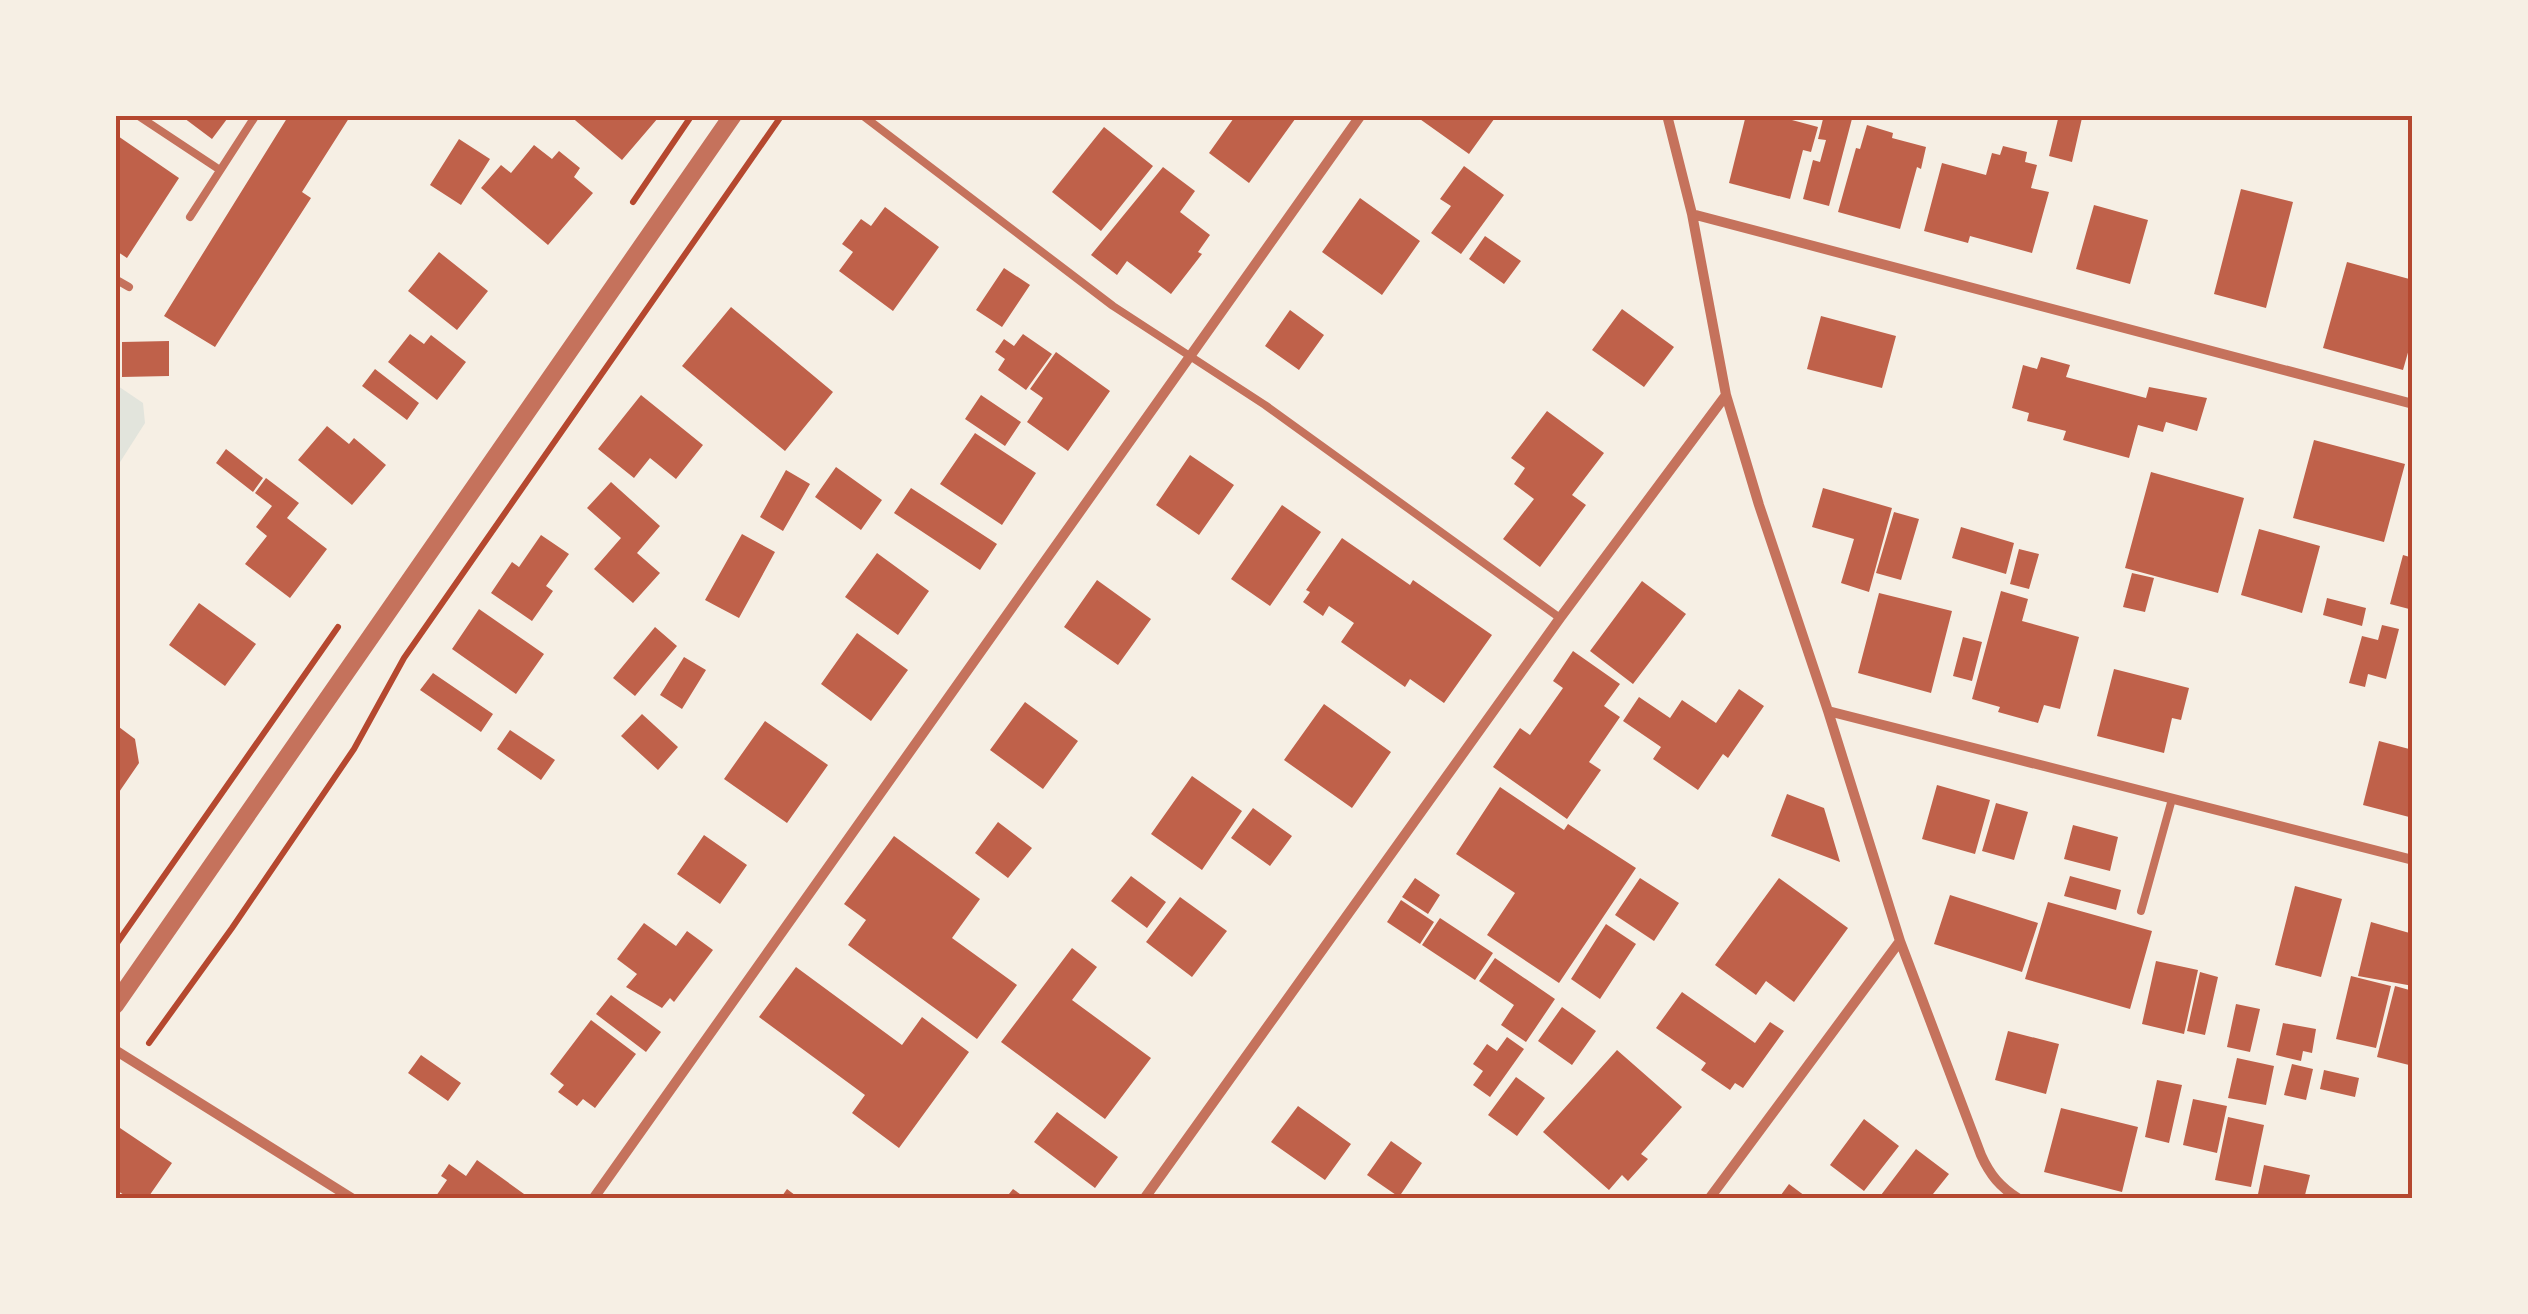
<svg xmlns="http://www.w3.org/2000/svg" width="2528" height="1314" font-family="'Sofia Sans Condensed',sans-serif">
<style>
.green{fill:#e2e4dc}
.building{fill:#bf614a}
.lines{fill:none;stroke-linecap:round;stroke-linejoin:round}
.path{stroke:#b5482f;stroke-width:6}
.service{stroke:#c5725c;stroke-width:8}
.minor{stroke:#c5725c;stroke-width:10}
.tertiary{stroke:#c5725c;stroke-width:18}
.neatline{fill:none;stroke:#b5482f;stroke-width:4}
</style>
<rect width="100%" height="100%" fill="#f6efe4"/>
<path class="green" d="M 115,384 L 143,403 L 145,423 L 115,470 Z"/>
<path class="building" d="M 180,115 L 230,115 L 212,139 Z
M 289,115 L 351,115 L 302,192 L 311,198 L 215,347 L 164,316 Z
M 569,115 L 654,115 L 658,118 L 622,160 Z
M 1236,115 L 1298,115 L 1249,183 L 1209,153 Z
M 1419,115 L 1497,115 L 1469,154 L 1417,117 Z
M 1746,115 L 1773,115 L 1818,127 L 1811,152 L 1803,150 L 1790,199 L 1729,183 Z
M 1824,115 L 1853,115 L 1829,206 L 1803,199 L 1813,160 L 1820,162 L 1826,140 L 1818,139 Z
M 2059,115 L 2082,118 L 2072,162 L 2049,156 Z
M 1867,125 L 1893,133 L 1892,138 L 1926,147 L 1921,169 L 1917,167 L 1900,229 L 1838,212 L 1856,148 L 1860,149 Z
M 1104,127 L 1153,166 L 1101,231 L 1052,192 Z
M 115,134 L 179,178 L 127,258 L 115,250 Z
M 459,139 L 490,159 L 461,205 L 430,185 Z
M 534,145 L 552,159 L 559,151 L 580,168 L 574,177 L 593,193 L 548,245 L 481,188 L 501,165 L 511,173 Z
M 2003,146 L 2027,152 L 2025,162 L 2037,165 L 2031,188 L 2049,192 L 2032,253 L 1970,236 L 1968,243 L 1924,231 L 1942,163 L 1986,175 L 1992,153 L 2000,155 Z
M 1464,166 L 1504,195 L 1461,254 L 1431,233 L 1451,206 L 1440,199 Z
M 1163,167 L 1195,191 L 1180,212 L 1210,235 L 1198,252 L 1202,254 L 1171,294 L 1127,261 L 1117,275 L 1091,255 Z
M 2241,189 L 2293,202 L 2266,308 L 2214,294 Z
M 1360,198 L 1420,241 L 1382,295 L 1322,252 Z
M 2094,205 L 2148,220 L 2130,284 L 2076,269 Z
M 885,207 L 939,247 L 893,311 L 839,271 L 853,252 L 842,244 L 861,219 L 871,226 Z
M 1485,236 L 1521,261 L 1504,284 L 1469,259 Z
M 439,252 L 488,291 L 457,330 L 408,291 Z
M 2347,262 L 2413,280 L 2413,335 L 2403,370 L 2323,348 Z
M 1004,268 L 1030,285 L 1002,327 L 976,310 Z
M 731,307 L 833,392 L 785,451 L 682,366 Z
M 1622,309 L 1674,347 L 1644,387 L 1592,350 Z
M 1290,310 L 1324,335 L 1299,370 L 1265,346 Z
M 1821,316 L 1896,336 L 1882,388 L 1807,369 Z
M 410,334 L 424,344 L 431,335 L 466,362 L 437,400 L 388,362 Z
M 1023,334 L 1052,354 L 1026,390 L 998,370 L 1005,359 L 995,352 L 1004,339 L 1014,346 Z
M 169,341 L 169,376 L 122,377 L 122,342 Z
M 1056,352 L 1110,391 L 1068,451 L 1027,422 L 1043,398 L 1030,389 Z
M 2041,357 L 2070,365 L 2066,377 L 2146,398 L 2149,387 L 2207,398 L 2197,431 L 2166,422 L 2163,432 L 2138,425 L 2129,458 L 2063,440 L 2066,431 L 2027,421 L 2029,413 L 2012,408 L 2023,365 L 2037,369 Z
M 375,369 L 419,403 L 407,420 L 362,386 Z
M 641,395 L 703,445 L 676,479 L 650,458 L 634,478 L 598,449 Z
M 981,395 L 1021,422 L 1005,446 L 965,419 Z
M 1547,411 L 1604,453 L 1572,495 L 1586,505 L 1540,567 L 1503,539 L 1534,499 L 1514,484 L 1525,468 L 1511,458 Z
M 327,426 L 349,444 L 354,438 L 386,465 L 352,505 L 298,460 Z
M 975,433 L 1036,473 L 1002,525 L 940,484 Z
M 2314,440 L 2405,464 L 2384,542 L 2293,518 Z
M 226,449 L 263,478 L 253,492 L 216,463 Z
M 1190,455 L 1234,485 L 1199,535 L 1156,505 Z
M 836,467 L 882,500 L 861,530 L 815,497 Z
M 786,470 L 810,484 L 783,531 L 760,517 Z
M 2151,472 L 2244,498 L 2218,593 L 2125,568 Z
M 266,478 L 299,503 L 287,518 L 327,549 L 290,598 L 245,564 L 267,536 L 256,527 L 272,506 L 255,493 Z
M 611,482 L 660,526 L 637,553 L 660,573 L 633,603 L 594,569 L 621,538 L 587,508 Z
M 911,488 L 997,544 L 980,570 L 894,513 Z
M 1823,488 L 1892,508 L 1869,592 L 1841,583 L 1854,539 L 1812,527 Z
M 1282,505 L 1321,532 L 1270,606 L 1231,579 Z
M 1894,512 L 1919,519 L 1901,580 L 1876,573 Z
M 1961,527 L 2014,543 L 2006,574 L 1952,558 Z
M 2259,529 L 2320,546 L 2302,613 L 2241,595 Z
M 742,534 L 775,552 L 739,618 L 705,600 Z
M 541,535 L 569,554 L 546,586 L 553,591 L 532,621 L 491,593 L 512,562 L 519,567 Z
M 1342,538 L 1410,585 L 1413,580 L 1492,635 L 1444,703 L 1410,679 L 1405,687 L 1341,642 L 1354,623 L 1329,606 L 1323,616 L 1303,602 L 1310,592 L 1306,590 Z
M 2019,549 L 2039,554 L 2029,589 L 2010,584 Z
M 877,553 L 929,591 L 898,635 L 845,597 Z
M 2403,555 L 2413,558 L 2413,610 L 2390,604 Z
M 2132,573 L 2154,578 L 2145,612 L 2123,607 Z
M 1097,580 L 1151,619 L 1118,665 L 1064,627 Z
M 1642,581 L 1686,614 L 1633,684 L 1590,651 Z
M 2001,591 L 2028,599 L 2022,621 L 2079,637 L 2060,709 L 2044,705 L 2038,723 L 1998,712 L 2000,707 L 1972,699 Z
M 1879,593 L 1952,611 L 1931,693 L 1858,673 Z
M 2327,598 L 2366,608 L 2362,626 L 2323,615 Z
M 199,603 L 256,644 L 225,686 L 169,645 Z
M 479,609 L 544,654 L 516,694 L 452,649 Z
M 2382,625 L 2399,629 L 2386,679 L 2368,674 L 2365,687 L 2349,683 L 2362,636 L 2378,640 Z
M 655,627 L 677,646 L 635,696 L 613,678 Z
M 857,633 L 908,670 L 871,721 L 821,684 Z
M 1963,637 L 1982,642 L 1972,681 L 1953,676 Z
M 1573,651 L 1620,684 L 1604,706 L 1620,717 L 1589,762 L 1601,770 L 1567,819 L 1493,767 L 1520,728 L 1530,735 L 1563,688 L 1553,681 Z
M 684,657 L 706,670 L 682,709 L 660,695 Z
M 2114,669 L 2189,688 L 2181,720 L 2172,718 L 2164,753 L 2097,736 Z
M 433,673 L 493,714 L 481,732 L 420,690 Z
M 1739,689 L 1764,706 L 1728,758 L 1723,754 L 1698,790 L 1653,759 L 1661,747 L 1623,721 L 1639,697 L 1670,718 L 1682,700 L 1716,723 Z
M 1025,702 L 1078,741 L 1043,789 L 990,750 Z
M 1324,704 L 1391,752 L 1352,808 L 1284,760 Z
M 642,714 L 678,747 L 658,770 L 621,736 Z
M 765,721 L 828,765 L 787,823 L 724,779 Z
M 115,724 L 135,739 L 139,763 L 115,798 Z
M 510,730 L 555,760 L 541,780 L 497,749 Z
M 2379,741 L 2413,750 L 2413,818 L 2363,805 Z
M 1192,776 L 1242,811 L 1202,870 L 1151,834 Z
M 1937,785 L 1990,800 L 1975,854 L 1922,839 Z
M 1500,787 L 1564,830 L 1568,824 L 1636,868 L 1559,983 L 1487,935 L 1515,893 L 1456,854 Z
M 1787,794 L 1824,808 L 1840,862 L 1771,836 Z
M 1996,803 L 2028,812 L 2014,860 L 1982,851 Z
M 1253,808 L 1292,836 L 1270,866 L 1231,838 Z
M 998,822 L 1032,848 L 1008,878 L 975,853 Z
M 2073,825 L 2118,837 L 2110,871 L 2064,859 Z
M 704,835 L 747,865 L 720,904 L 677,874 Z
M 894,836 L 980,899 L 952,938 L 1017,985 L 977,1039 L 848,945 L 866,920 L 844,904 Z
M 1131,876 L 1166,902 L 1147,928 L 1111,901 Z
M 2070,876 L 2121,890 L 2116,910 L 2064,896 Z
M 1415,878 L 1440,895 L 1428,914 L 1402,897 Z
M 1640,878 L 1679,903 L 1654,941 L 1615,915 Z
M 1779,878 L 1848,928 L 1794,1002 L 1766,981 L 1756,995 L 1715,965 Z
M 2295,886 L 2342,899 L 2321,977 L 2275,965 Z
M 1950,895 L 2038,923 L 2022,972 L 1934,944 Z
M 1180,897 L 1227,931 L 1192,977 L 1146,942 Z
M 1401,900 L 1434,922 L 1420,944 L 1387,922 Z
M 2048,902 L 2152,931 L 2130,1009 L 2025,979 Z
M 1440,918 L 1493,953 L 1475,980 L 1422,945 Z
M 2371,922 L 2413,934 L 2413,986 L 2358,976 Z
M 644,923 L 676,946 L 687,931 L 713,950 L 674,1002 L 670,998 L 662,1008 L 626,987 L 637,974 L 617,959 Z
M 1606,924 L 1636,944 L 1600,999 L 1571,979 Z
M 1072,948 L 1097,967 L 1072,1000 L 1151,1058 L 1105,1119 L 1001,1042 Z
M 1495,958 L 1555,999 L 1526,1042 L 1501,1025 L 1514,1005 L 1479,981 Z
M 2156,961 L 2198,970 L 2184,1034 L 2142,1024 Z
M 796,967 L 902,1045 L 922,1017 L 969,1052 L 899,1148 L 852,1113 L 865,1095 L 759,1017 Z
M 2200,972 L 2218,977 L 2205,1035 L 2187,1031 Z
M 2351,976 L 2391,986 L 2376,1048 L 2336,1039 Z
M 2395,986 L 2413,991 L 2413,1066 L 2377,1057 Z
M 1682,992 L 1755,1043 L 1770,1022 L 1784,1031 L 1743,1088 L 1735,1083 L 1730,1090 L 1701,1070 L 1706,1063 L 1656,1028 Z
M 611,995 L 661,1032 L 646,1052 L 596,1014 Z
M 2236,1004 L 2260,1009 L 2250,1052 L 2227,1047 Z
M 1562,1007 L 1596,1031 L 1572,1065 L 1538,1041 Z
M 591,1020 L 636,1054 L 595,1108 L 583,1099 L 577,1106 L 558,1092 L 564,1085 L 550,1074 Z
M 2283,1023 L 2316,1029 L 2312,1053 L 2303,1051 L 2301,1061 L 2276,1055 Z
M 2008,1031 L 2059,1044 L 2046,1094 L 1995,1080 Z
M 1507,1037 L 1524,1049 L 1490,1097 L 1473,1085 L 1483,1071 L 1473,1064 L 1487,1044 L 1497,1051 Z
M 1617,1050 L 1682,1107 L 1641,1154 L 1648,1159 L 1628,1181 L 1622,1175 L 1609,1190 L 1543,1132 Z
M 421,1055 L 461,1083 L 448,1101 L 408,1073 Z
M 2237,1058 L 2274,1066 L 2266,1105 L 2228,1098 Z
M 2292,1064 L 2313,1069 L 2306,1100 L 2284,1095 Z
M 2324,1070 L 2359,1078 L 2355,1097 L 2320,1089 Z
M 1516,1077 L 1545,1098 L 1517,1136 L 1488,1115 Z
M 2157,1080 L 2182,1085 L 2169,1143 L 2145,1137 Z
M 2193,1099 L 2227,1106 L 2217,1153 L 2183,1145 Z
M 1298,1106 L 1351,1144 L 1325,1180 L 1271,1142 Z
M 2061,1108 L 2138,1127 L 2122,1192 L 2044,1172 Z
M 1057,1112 L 1118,1157 L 1095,1188 L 1034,1142 Z
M 2228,1117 L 2264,1125 L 2251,1187 L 2215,1180 Z
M 1864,1119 L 1899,1146 L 1864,1191 L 1830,1165 Z
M 120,1128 L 172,1163 L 147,1199 L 130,1199 L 115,1189 L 115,1136 Z
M 1391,1141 L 1422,1163 L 1399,1197 L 1367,1175 Z
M 1916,1149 L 1949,1174 L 1929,1199 L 1878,1199 Z
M 477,1160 L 531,1199 L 434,1199 L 447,1180 L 441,1176 L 449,1164 L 466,1176 Z
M 2264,1165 L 2310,1175 L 2304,1199 L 2257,1199 Z
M 1789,1184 L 1809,1199 L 1778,1199 Z
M 787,1189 L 800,1199 L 780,1199 Z
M 1013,1189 L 1027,1199 L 1005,1199 Z"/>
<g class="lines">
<path class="path" d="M 633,202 L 692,115
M 115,946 L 338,627
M 149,1043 L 232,928 L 354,749 L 404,658 L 782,115"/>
<path class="service" d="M 137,115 L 220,170
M 862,115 L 1113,306 L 1265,405 L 1560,618
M 190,217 L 256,115
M 115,279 L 129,287
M 2141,911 L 2172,799"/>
<path class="minor" d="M 1667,115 L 1692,214 L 1726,395 L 1759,505 L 1828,711 L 1900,941 L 1981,1155 C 1990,1175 2000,1187 2019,1199
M 1692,214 L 2413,404
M 1828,711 L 2413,860
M 115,1050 L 353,1199
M 593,1199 L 1361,115
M 1144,1199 L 1560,618 L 1726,395
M 1709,1199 L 1900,941"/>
<path class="tertiary" d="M 115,1005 L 733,115"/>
</g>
<rect width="2528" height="1314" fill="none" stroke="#f6efe4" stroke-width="235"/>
<rect x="118" y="118" width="2292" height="1078" class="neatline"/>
</svg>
